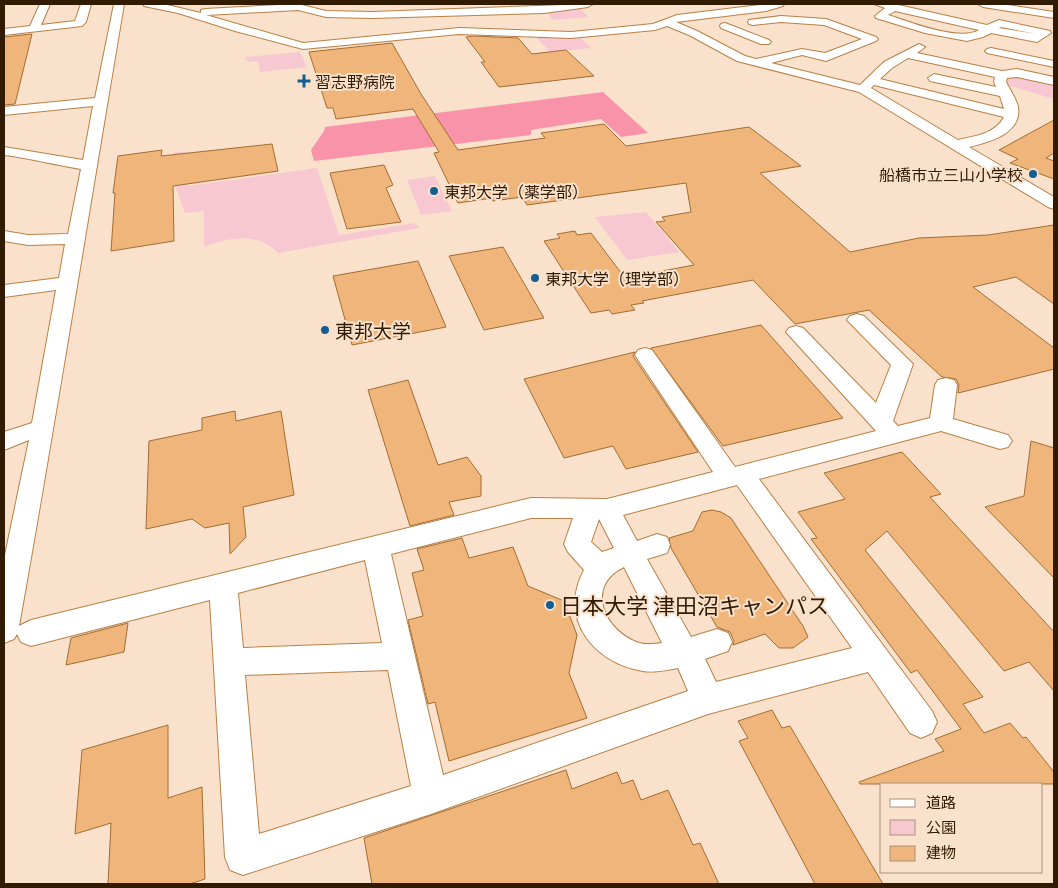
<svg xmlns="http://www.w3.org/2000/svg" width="1058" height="888" font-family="'Exo 2','Noto Sans JP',sans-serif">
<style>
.green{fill:#f7c8d1}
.forest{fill:#f893aa}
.building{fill:#f0b57b;stroke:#a36d32}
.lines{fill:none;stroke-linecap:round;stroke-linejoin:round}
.minor-casing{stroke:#b88046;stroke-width:2}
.minor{fill:#fff;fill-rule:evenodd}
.poi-dot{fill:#155e92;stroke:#fae1cb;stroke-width:2}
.labels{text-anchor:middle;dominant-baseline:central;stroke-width:4;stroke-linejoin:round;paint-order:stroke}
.far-poi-label{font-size:16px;fill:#311b03;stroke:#fae1cb;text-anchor:start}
.poi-label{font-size:19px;fill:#311b03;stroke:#fae1cb;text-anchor:start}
.near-poi-label{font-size:22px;fill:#311b03;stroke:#fae1cb;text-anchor:start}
</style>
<rect width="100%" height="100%" fill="#fae1cb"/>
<path class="green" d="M 580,8 L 588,17 L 553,20 L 546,11 Z
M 534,35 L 579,36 L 591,48 L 550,52 Z
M 300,52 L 307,67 L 260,72 L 258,61 L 248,62 L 245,57 Z
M 1015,75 L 1054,83 L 1054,99 L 1007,85 L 1006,77 Z
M 174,152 L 187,152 L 188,186 L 317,168 L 339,235 L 415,223 L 419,228 L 278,253 C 258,232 229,237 204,247 L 204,211 L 185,213 L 176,187 Z
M 435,176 L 452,211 L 421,215 L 407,180 Z
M 646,212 L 679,252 L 627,260 L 595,217 Z"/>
<path class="forest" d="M 603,92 L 648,133 L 621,137 L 601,119 L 531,130 L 531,135 L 314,161 L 311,150 L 324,131 L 325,127 Z"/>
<path class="building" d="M 32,34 L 15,104 L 4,105 L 4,37 Z
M 473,36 L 518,38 L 532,54 L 566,50 L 594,76 L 499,87 L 481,62 L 485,62 L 466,37 Z
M 392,43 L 421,94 L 458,150 L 545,138 L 541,133 L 604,124 L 626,146 L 749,127 L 801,166 L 760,173 L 850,252 L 919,238 L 988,235 L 1054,225 L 1054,304 L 1016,277 L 973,287 L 1054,348 L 1054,369 L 958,393 L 959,385 L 956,379 L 942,377 L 869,310 L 795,324 L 753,280 L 642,301 L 644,303 L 631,305 L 635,310 L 612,314 L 609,310 L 591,313 L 544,241 L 560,238 L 557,234 L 575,231 L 577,235 L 591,233 L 625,278 L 694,265 L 656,222 L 665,221 L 662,217 L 691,212 L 686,183 L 527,205 L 522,197 L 493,201 L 492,198 L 458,203 L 434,153 L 439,152 L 413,109 L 336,119 L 333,108 L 327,108 L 309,52 Z
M 1054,120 L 1054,153 L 1046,158 L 1054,161 L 1054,179 L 1010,163 L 1018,159 L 999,150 Z
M 272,144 L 278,171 L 173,186 L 174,241 L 111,251 L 115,193 L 113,193 L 118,156 L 162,150 L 161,156 Z
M 384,165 L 393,185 L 386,188 L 401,222 L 347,229 L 330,173 Z
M 503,247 L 544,318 L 484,330 L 449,256 Z
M 418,261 L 446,327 L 352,345 L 333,276 Z
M 761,325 L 843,418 L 723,446 L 651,348 Z
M 635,352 L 633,356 L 698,452 L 626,469 L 613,446 L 564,458 L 524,379 Z
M 408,380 L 438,465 L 467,457 L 481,476 L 481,496 L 449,502 L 454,515 L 410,526 L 368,390 Z
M 235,411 L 236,421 L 281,411 L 294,495 L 243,507 L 246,537 L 230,554 L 229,523 L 205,528 L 192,519 L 146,529 L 149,441 L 202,430 L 202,418 Z
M 1031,441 L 1054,448 L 1054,578 L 985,507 L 1024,496 Z
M 902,452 L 941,494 L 930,497 L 1054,632 L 1054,691 L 1029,662 L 1004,671 L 887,531 L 865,550 L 983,697 L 963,704 L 984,733 L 1010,723 L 1023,738 L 1026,737 L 1054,772 L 1054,784 L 860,784 L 859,782 L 944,751 L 935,739 L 961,729 L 917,670 L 911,673 L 811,539 L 817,538 L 798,512 L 845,499 L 824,473 Z
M 712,510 L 721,512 L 731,518 L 803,626 L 808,637 L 793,648 L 779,648 L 765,634 L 733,645 L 734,641 L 730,632 L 717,627 L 671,548 L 669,538 L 693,531 L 702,512 Z
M 462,538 L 469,558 L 513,547 L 528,586 L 564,601 L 577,635 L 569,673 L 587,718 L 449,761 L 435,702 L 428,704 L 408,620 L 423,616 L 412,573 L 424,570 L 417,549 Z
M 128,623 L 124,652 L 66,665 L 71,638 Z
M 772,710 L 782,728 L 790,726 L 883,884 L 815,884 L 739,741 L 748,738 L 738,721 Z
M 168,725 L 168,798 L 202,787 L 205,879 L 190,884 L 108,884 L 111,823 L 75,834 L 82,750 Z
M 566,770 L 572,789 L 617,772 L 622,784 L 633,780 L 641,800 L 668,790 L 693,845 L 700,843 L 719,884 L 372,884 L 364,838 Z"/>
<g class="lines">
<defs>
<path id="minor" d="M 40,4 L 50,4 L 41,25 L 75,21 L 81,4 L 91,4 L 86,22 L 82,26 L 4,35 L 4,29 L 30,26 Z
M 114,4 L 124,4 C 89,211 56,419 19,626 L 31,620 L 531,498 L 607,499 L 713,472 L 635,355 L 638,350 L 645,348 L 652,350 L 735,467 L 876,431 L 786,332 L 789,328 L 796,326 L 803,328 L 876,403 L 891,365 L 847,320 L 850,316 L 857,314 L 864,316 L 913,364 L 893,421 L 898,426 L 930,418 L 935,385 L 938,380 L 946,378 L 954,380 L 957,385 L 953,419 L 1008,435 L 1012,441 L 1008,447 L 1000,449 L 941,431 L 759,479 L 932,711 L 937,722 L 932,733 L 921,738 L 910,733 L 868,672 L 708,714 L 431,814 L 243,875 L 230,870 L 225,857 L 210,600 L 31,646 L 21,642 L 17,634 L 14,639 L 4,643 L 4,560 L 29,440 L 4,450 L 4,432 L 32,423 L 56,290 L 4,297 L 4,285 L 59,278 L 65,244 L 28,245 L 4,241 L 4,231 L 28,235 L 68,234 L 81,169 C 55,165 30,158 4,155 L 4,147 L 83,160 L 93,106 L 4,115 L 4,107 L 95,98 ZM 737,485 L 852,648 L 716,682 L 705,659 L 728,651 L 732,642 L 728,633 L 717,629 L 691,637 L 647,559 L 667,553 L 670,545 L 667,537 L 657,534 L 637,541 L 623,515 ZM 531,518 L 573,518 L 564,544 L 568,552 L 584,570 C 558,618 593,663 643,671 C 654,673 667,670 678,668 L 688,691 L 443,775 L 391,554 ZM 599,519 L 614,548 L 602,552 L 591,542 ZM 365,560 L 382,643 L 243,648 L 238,593 ZM 624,567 L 662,643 C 654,644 646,645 639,643 C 604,631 584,586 624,567 ZM 388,670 L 411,786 L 259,834 L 245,675 Z
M 143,4 L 163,4 L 201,13 L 201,10 L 205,9 L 298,4 L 326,11 L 372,12 L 593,4 L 588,7 L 544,13 L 372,18 L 326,17 L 298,10 L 206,15 L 303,43 L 459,28 L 571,32 L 653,24 L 677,15 L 769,4 L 784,4 L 783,6 L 766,11 L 676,22 L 697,31 L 745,56 L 756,59 L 802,49 L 825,53 L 862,39 L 824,25 L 781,22 L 753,25 L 749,24 L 748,22 L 749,20 L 781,16 L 826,19 L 876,37 L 878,39 L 876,41 L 826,61 L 802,55 L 771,63 L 860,85 L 884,62 L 919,44 L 925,47 L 917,53 L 1002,71 L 1017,69 L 1054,77 L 1054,85 L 1017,77 L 1007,78 L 1006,82 C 1010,90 1016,98 1018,107 C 1022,134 989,142 969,147 L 1054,197 L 1054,209 L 1048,207 L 859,92 L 737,61 L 689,35 L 667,26 L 655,30 L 571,38 L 459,34 L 303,49 L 235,31 L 178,13 L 144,6 ZM 908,58 L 995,77 L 994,82 L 996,87 L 934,74 L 928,78 L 930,81 L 1000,96 L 1004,109 L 880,79 L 892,68 ZM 874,85 L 1004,117 C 995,134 975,136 958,140 L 871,88 Z
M 874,4 L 894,4 L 987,25 L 999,20 L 1050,31 L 1051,33 L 1037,42 L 991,33 L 983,37 L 967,41 L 925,33 L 876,18 L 875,16 L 885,8 ZM 895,11 L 979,30 C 960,42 910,22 888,15 ZM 1001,27 L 1037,34 L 999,28 Z
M 978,4 L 1001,4 L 1054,12 L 1054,18 L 983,7 Z
M 725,23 L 769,40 L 771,42 L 769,44 L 761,44 L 721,28 L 720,26 L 721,24 Z
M 991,48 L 1054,61 L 1054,67 L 987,53 L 985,51 L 987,49 Z"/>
</defs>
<use href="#minor" class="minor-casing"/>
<use href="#minor" class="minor"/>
</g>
<g class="poi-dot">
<path d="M301.5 73.5h5v5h5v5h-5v5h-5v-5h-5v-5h5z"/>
<circle cx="1033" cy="174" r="5"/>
<circle cx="434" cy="191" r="5"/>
<circle cx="535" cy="278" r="5"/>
<circle cx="325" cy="330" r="5"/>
<circle cx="550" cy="605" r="5"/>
</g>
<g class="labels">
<g class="far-poi-label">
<text x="315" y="81">習志野病院</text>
<text x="1023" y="174" text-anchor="end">船橋市立三山小学校</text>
<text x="444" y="191">東邦大学（薬学部）</text>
<text x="545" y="278">東邦大学（理学部）</text>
</g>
<g class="poi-label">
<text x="335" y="330">東邦大学</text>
</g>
<g class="near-poi-label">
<text x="560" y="605">日本大学 津田沼キャンパス</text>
</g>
</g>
<rect width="1058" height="888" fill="none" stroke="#311b03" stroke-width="10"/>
<rect x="880" y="783" width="162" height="90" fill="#fae1cb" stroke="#aa927b"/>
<rect x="890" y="799" width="25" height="8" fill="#ffffff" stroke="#aa927b"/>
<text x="926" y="808" font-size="15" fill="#311b03">道路</text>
<rect x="890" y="820" width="25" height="15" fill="#f7c8d1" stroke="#aa927b"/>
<text x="926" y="833" font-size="15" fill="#311b03">公園</text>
<rect x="890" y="846" width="25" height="15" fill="#f0b57b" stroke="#aa927b"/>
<text x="926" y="858" font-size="15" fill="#311b03">建物</text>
</svg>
